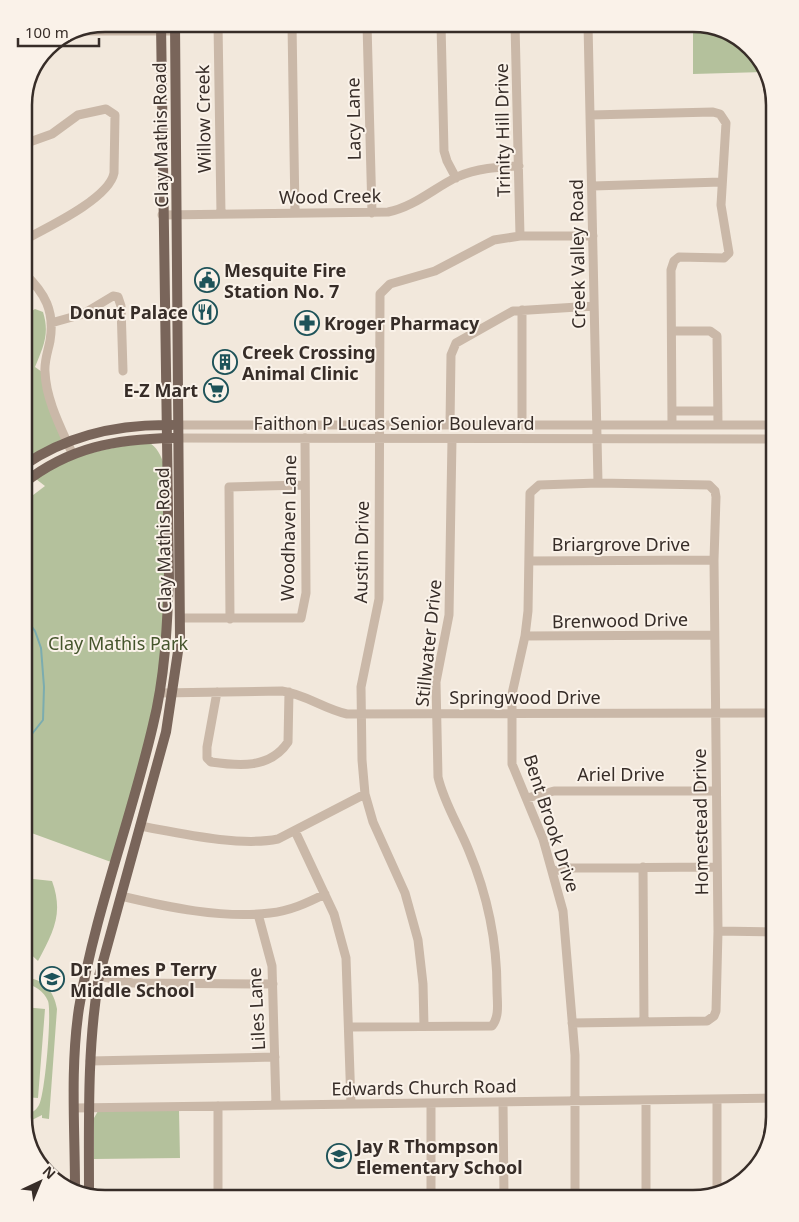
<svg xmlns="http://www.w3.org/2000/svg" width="799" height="1222" font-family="'Noto Sans',sans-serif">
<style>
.green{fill:#b4c19c}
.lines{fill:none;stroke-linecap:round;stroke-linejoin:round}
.stream{stroke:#7bacaf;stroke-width:2}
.minor{stroke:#cab8a8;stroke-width:9}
.major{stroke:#79655a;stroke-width:10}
.labels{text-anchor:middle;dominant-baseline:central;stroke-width:4;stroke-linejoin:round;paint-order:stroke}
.street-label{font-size:18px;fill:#372d28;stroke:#faf2e9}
.poi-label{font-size:18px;font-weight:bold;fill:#372d28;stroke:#faf2e9;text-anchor:start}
.park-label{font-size:18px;fill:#45552c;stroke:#faf2e9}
.rim{fill:none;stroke:#372d28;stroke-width:2.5}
</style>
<rect width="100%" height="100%" fill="#f2e8dc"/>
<path class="green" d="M 693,24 C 718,24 759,46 766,72 L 693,74 Z
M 35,309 L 43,312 C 50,334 43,347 35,367 L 42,372 L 64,438 L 24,459 L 24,316 Z
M 148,442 C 157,447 161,455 164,465 C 164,526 170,590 163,652 C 154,724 131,793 111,862 L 26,831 L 24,833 L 24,502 L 45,486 L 36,479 C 74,452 103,450 148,442 Z
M 24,878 L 52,881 C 64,914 53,932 38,961 L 24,948 Z
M 24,977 C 44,979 54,991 57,1009 L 49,1119 L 42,1118 L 42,1115 L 26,1123 L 24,1116 C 30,1114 36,1111 39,1105 C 45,1095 52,1012 48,1001 C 44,991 34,985 24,983 Z
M 24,1007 L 45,1009 L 38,1098 L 24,1097 Z
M 179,1110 L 180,1158 L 94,1159 L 94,1118 L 98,1111 Z"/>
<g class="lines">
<path class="stream" d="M 775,217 L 775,171
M 24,768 L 29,759 L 28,739 L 43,720 L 44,687 L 41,648 L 35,631 L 24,616"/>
<path class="minor" d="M 218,24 L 221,214
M 292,24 L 295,213
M 367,24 L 372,213
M 441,24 L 444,151 L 447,161 L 456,178
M 515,24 L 520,236
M 588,24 L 598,483
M 89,31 L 175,31
M 590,115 L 713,112 L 720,114 L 726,123 L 721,205 L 729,253 L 724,258 L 679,257 L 674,261 L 671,270 L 672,425
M 593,186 L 721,182
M 162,215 L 388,212 C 414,207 434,188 457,177 C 477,168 498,167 519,166
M 24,240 C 46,228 109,199 114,173 L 115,115 L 106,109 L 78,115 L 52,134 L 24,144
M 24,273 C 45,293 55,311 50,341 C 48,351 44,362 45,372 C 46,400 61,428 72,453
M 522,310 L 522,424
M 51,323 L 83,314 L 113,296 L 118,297 L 121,306 L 123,371
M 672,331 L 710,331 L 717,336 L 718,425
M 672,411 L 718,411
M 450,424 L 451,355 L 456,343 L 513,311 L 594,306
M 177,425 L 775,425
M 177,438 L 775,439
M 529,561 L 714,560
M 181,618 L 301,618 L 306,593 L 305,438
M 230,619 L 229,487 L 305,485
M 525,636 L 714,635
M 217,692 L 207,747 L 207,758 L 211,762 C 239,766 270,769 288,742 L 289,692
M 160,693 L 282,691 C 305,694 324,709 347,714 L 775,713
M 527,798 L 554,791 L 716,791
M 140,826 C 179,833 240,847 278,839 L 365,794
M 295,831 L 334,914 L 346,958 L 351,1104
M 643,867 L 644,1022
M 553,871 L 570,868 L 717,867
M 121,896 C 167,907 223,919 270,913 C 290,911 307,903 325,894
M 258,914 L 272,966 L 276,1105
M 718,931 L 775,932
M 99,976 L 132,983 L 273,984
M 572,1023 L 707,1021 L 714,1016 L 716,1011 L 718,931 L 714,560 L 716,497 L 715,491 L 709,485 L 598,483 L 539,485 L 530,493 L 528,611 L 525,636 L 512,694 L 512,764 L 543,839 L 563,911 L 575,1055 L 575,1198
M 424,1026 L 423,984 L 418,940 L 405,893 L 373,822 L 365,794 L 362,760 L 361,687 L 379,599 L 380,294 L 390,284 L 435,271 L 494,240 L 520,236 L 593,236
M 350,1027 L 492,1026 C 500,1016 497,1002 497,989 C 497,943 487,894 469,851 C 459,826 444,803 438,777 L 436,682 L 449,615 L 452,439
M 90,1061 L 275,1057
M 717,1099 L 717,1192
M 646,1100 L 646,1198
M 503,1102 L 504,1198
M 431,1103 L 431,1198
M 218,1106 L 218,1198
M 74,1108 L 775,1098"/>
<path class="major" d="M 24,465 C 68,435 119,424 172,425
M 24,483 C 70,447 116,439 173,438
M 75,1189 C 75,1129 70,1068 79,1008 C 95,912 131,820 153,725 C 165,677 167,628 169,579 L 161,24
M 89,1194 C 89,1121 87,1048 99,976 L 166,732 L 180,638 L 175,24"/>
</g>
<defs>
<symbol id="civic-ring" viewBox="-11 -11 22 22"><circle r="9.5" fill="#faf2e9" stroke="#1e5359" stroke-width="1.5"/><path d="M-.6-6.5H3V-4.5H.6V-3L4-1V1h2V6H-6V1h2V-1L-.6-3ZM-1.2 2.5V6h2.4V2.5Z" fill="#1e5359"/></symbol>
<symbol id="restaurant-ring" viewBox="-11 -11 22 22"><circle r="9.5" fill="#faf2e9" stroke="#1e5359" stroke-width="1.5"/><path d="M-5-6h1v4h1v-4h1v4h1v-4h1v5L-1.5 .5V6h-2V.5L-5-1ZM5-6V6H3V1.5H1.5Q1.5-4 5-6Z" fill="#1e5359"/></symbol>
<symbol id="pharmacy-ring" viewBox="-11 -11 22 22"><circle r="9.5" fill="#faf2e9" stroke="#1e5359" stroke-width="1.5"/><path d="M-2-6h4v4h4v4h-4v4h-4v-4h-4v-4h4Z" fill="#1e5359"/></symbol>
<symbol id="building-ring" viewBox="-11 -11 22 22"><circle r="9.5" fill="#faf2e9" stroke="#1e5359" stroke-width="1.5"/><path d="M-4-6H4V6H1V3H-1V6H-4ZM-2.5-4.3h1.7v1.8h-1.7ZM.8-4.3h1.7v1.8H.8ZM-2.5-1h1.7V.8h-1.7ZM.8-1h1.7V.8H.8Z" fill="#1e5359"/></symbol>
<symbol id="supermarket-ring" viewBox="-11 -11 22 22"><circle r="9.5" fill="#faf2e9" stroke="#1e5359" stroke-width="1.5"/><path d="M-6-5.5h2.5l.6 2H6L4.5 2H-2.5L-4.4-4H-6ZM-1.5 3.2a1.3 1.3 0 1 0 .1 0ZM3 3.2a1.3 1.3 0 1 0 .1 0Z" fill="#1e5359"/></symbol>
<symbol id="school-ring" viewBox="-11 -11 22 22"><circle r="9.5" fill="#faf2e9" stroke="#1e5359" stroke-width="1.5"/><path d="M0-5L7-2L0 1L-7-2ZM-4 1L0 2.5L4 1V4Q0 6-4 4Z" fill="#1e5359"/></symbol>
</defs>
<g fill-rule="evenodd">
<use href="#civic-ring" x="193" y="266" width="28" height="28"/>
<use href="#restaurant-ring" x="191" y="298" width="28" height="28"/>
<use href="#pharmacy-ring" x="293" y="309" width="28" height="28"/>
<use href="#building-ring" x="211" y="348" width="28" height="28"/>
<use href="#supermarket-ring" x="202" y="376" width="28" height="28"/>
<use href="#school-ring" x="38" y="965" width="28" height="28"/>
<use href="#school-ring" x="325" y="1142" width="28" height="28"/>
</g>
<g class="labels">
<g class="street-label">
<text transform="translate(203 119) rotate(-91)">Willow Creek</text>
<text transform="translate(353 119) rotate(-91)">Lacy Lane</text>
<text transform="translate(502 130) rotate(-91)">Trinity Hill Drive</text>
<text transform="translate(160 135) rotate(-91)">Clay Mathis Road</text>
<text transform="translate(330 196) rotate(-1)">Wood Creek</text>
<text transform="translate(577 254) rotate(-91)">Creek Valley Road</text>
<text x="394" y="423">Faithon P Lucas Senior Boulevard</text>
<text transform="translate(288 528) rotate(-89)">Woodhaven Lane</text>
<text transform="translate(163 540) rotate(-91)">Clay Mathis Road</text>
<text x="621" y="544">Briargrove Drive</text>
<text transform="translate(361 552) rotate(-89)">Austin Drive</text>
<text transform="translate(620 620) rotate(-1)">Brenwood Drive</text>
<text transform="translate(428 643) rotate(-84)">Stillwater Drive</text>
<text x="525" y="697">Springwood Drive</text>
<text x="621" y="774">Ariel Drive</text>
<text transform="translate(700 822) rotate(-91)">Homestead Drive</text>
<text transform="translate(552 823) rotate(72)">Bent Brook Drive</text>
<text transform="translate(256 1009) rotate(-93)">Liles Lane</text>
<text transform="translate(424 1087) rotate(-1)">Edwards Church Road</text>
</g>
<g class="poi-label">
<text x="224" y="270">Mesquite Fire<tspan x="224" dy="21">Station No. 7</tspan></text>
<text x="188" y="312" text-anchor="end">Donut Palace</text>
<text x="324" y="323">Kroger Pharmacy</text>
<text x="242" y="352">Creek Crossing<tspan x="242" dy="21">Animal Clinic</tspan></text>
<text x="198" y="390" text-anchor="end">E-Z Mart</text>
<text x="70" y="969">Dr James P Terry<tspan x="70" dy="21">Middle School</tspan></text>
<text x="356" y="1146">Jay R Thompson<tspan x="356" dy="21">Elementary School</tspan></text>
</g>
<g class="park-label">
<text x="118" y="643">Clay Mathis Park</text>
</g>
</g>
<path d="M0 0H799V1222H0ZM105 32H693A73 73 0 0 1 766 105V1117A73 73 0 0 1 693 1190H105A73 73 0 0 1 32 1117V105A73 73 0 0 1 105 32Z" fill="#faf2e9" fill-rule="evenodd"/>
<path class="rim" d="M105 32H693A73 73 0 0 1 766 105V1117A73 73 0 0 1 693 1190H105A73 73 0 0 1 32 1117V105A73 73 0 0 1 105 32Z"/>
<g transform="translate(40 1182) rotate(44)" stroke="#faf2e9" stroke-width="4" paint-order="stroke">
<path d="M0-4L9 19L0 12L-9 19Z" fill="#372d28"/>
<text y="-8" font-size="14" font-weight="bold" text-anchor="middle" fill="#372d28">N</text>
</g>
<path d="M18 38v8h81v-8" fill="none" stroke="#372d28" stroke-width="2.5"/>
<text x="25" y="38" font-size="15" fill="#372d28" stroke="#faf2e9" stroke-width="4" paint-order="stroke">100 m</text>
</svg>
